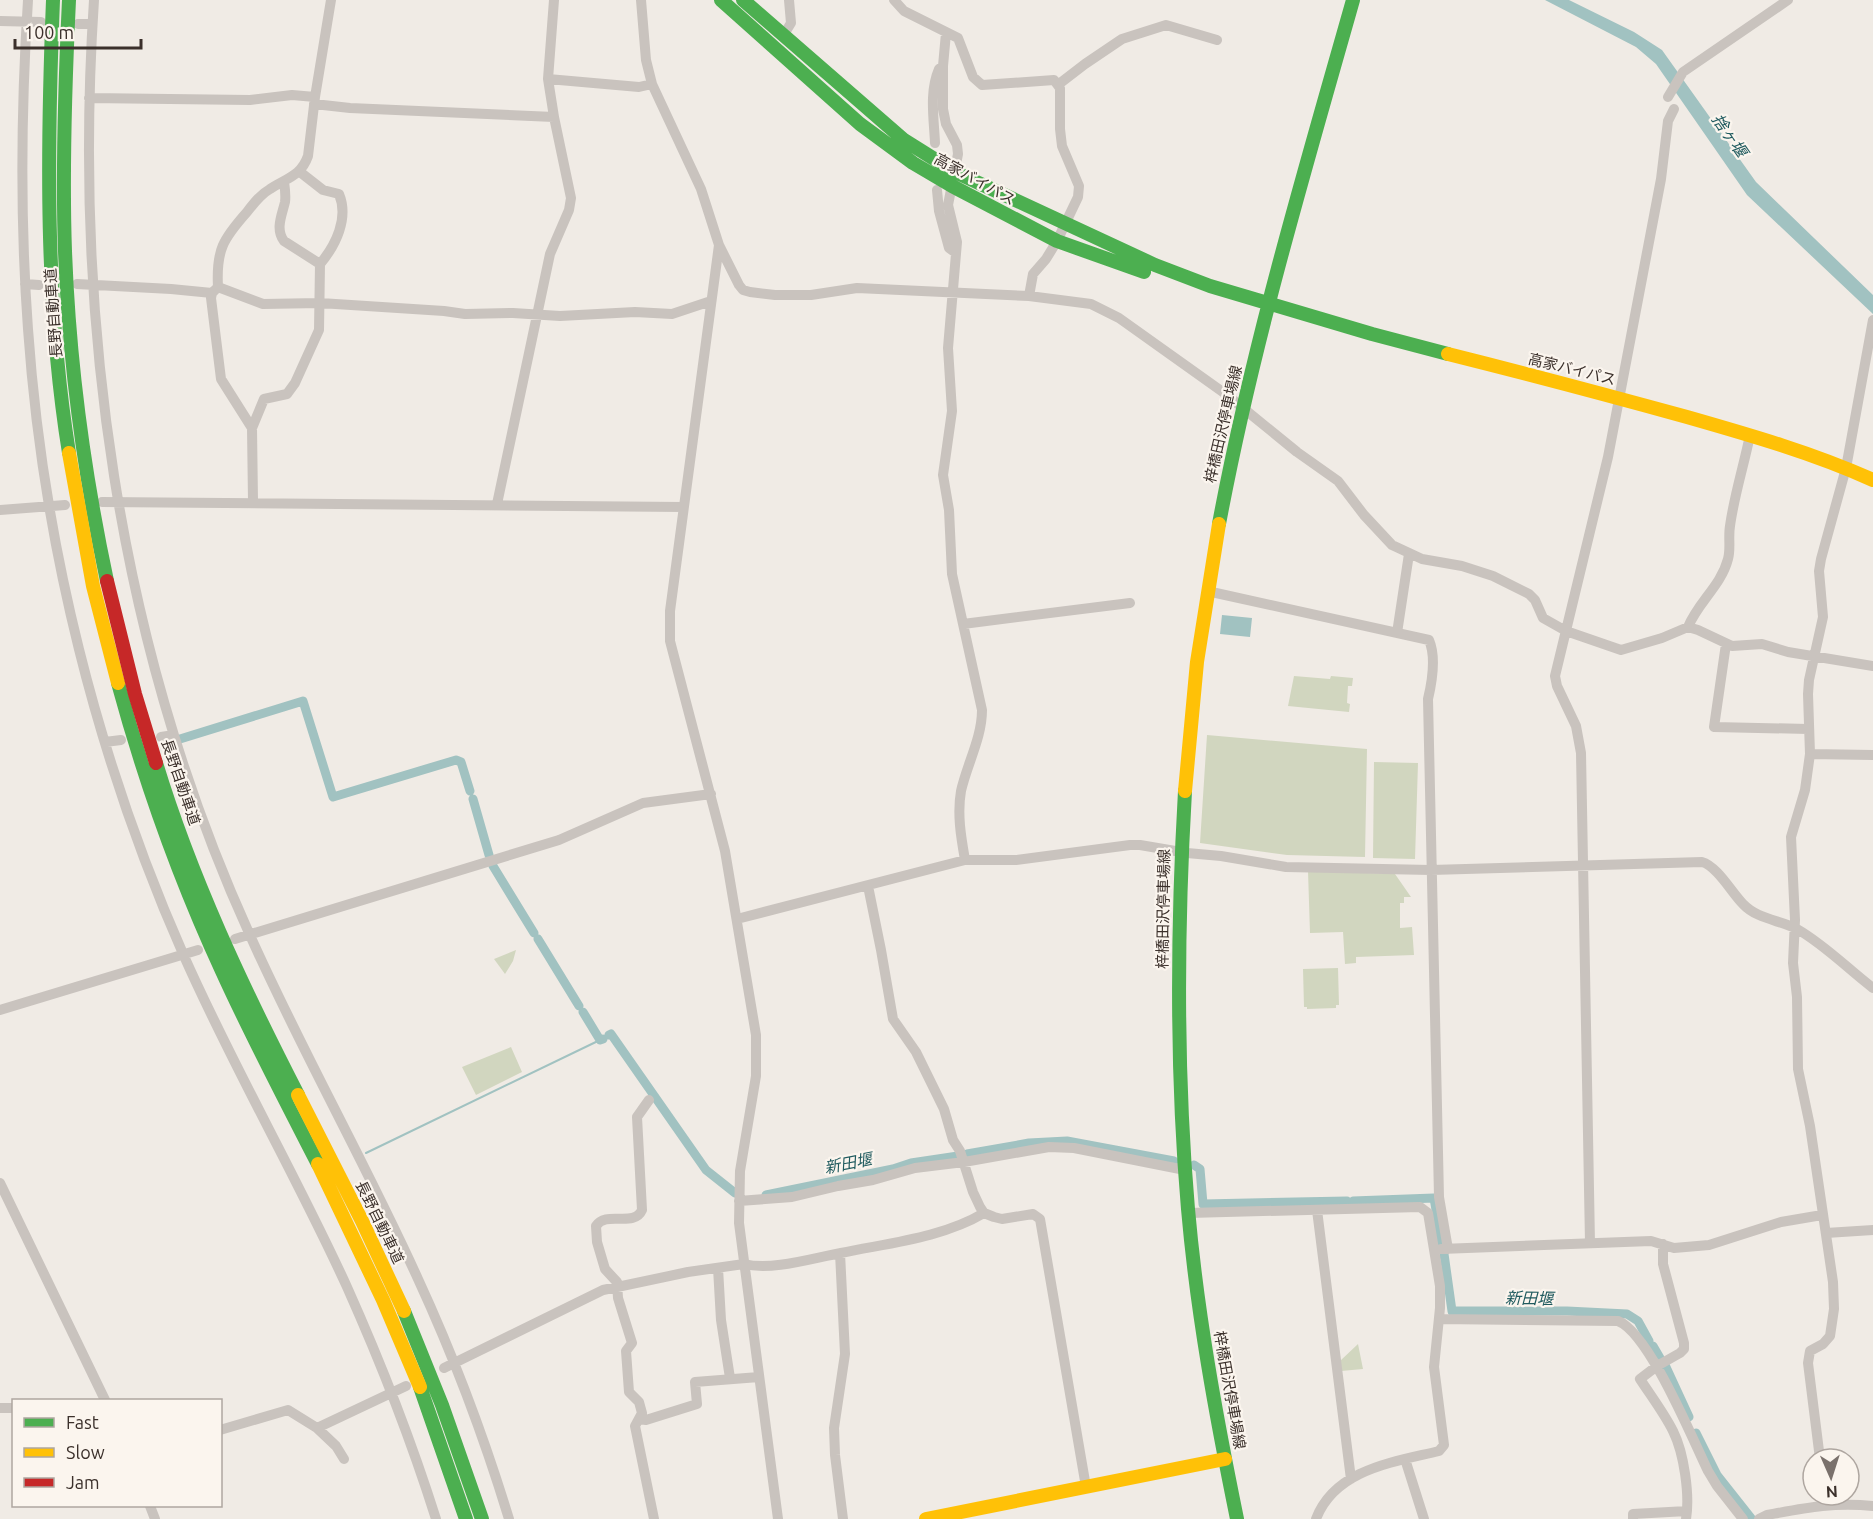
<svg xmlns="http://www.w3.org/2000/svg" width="1873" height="1519" font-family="Ubuntu,'Noto Sans JP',sans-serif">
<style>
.green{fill:#d1d6bf}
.water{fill:#a1c2c1}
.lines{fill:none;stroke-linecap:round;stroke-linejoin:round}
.stream{stroke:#a1c2c1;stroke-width:2}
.canal{stroke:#a1c2c1;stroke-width:9}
.street{stroke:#c9c3be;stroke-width:10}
.fast{stroke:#4caf50;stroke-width:14}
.slow{stroke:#ffc107;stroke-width:14}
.jam{stroke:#c62828;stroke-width:14}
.labels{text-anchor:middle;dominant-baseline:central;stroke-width:4.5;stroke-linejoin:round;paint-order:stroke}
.street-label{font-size:15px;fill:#3b302b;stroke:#fbf5ee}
.water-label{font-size:16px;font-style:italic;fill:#1f5a5e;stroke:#fbf5ee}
</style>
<rect width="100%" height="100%" fill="#f0ebe5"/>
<path class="green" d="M 1294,676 L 1330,679 L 1331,676 L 1353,678 L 1352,686 L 1348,686 L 1347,703 L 1350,704 L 1349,712 L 1288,706 Z
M 1207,735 L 1367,749 L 1365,857 L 1287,855 L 1200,843 Z
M 1374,762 L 1418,763 L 1415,859 L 1373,858 Z
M 1308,871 L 1395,874 L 1411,897 L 1404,897 L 1404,903 L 1400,903 L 1400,928 L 1412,927 L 1414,955 L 1356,957 L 1356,963 L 1345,964 L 1343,932 L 1310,933 Z
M 516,950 L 513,961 L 505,974 L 494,959 Z
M 1338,968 L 1339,1005 L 1336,1005 L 1336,1008 L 1307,1009 L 1307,1007 L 1304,1007 L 1303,969 Z
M 511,1047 L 522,1072 L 476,1095 L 462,1067 Z
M 1358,1344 L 1363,1369 L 1341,1371 L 1340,1361 Z"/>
<path class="water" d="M 1545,0 L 1569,0 L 1634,32 L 1662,50 L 1756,182 L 1873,295 L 1873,314 L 1747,195 L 1656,64 L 1636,47 Z
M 1222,615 L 1252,618 L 1250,637 L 1220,634 Z"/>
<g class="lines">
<path class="stream" d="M 366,1153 L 600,1040"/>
<path class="canal" d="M 180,739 L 303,701 L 333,797 L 456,760 L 461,762 L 470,791
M 473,799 L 489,855
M 493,866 L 534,933
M 538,939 L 579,1006
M 583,1012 L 600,1040 L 603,1039
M 609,1035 L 611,1034 L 706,1170 L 735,1193
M 967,1154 L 1029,1143 L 1067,1141 L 1174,1161
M 1194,1165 L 1200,1169 L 1203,1204 L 1347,1201
M 766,1195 L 893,1169 L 911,1163 L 958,1156
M 1353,1201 L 1434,1198 L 1442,1245
M 1444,1254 L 1452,1311 L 1567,1311 L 1627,1314 L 1638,1321 L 1649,1341
M 1653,1346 L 1660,1358
M 1665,1365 L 1689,1417
M 1696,1433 L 1717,1475 L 1751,1518"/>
<path class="street" d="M 28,0 C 21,109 20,220 28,329 C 43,544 97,759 184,956 C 234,1069 296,1175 347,1287 C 381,1363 411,1440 436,1519
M 94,0 C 73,317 117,642 249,933 C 301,1050 365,1162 418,1279 C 454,1357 484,1437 509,1519
M 641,0 L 646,60 L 652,84 L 701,189 L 719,245 L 739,285 L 743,290 L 750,292 L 775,295 L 811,295 L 857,288 L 1029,296 L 1091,304 L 1119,318 L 1227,395 L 1297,452 L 1338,481 L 1364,515 L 1392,545 L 1422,559 L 1462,566 L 1493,576 L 1529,594 L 1535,600 L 1543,618 L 1566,631 L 1621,650 L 1662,638 L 1688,627 L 1698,630 L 1732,646 L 1762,644 L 1788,652 L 1873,666
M 894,0 L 904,11 L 958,38 L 973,77 L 982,85 L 1054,80 L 1060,88 L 1060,129 L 1062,146 L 1079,186 L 1078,197 L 1057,241 L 1046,259 L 1033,274 L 1029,296
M 0,21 L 41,22
M 78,24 L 92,24
M 946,33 L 943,66 L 943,109 L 946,124 L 957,145 L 958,154 L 948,205 L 957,242 L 948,348 L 952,411 L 943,475 L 949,510 L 952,574 L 982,710 C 982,738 967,764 961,791 C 957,814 961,837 965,860
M 783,36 L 791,23 L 789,0
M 548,79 L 639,87 L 652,84
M 1059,84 L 1085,64 L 1122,39 L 1166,25 L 1217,40
M 1668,97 L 1683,72 L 1788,0
M 89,98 L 250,100 L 292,95 L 315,97
M 314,104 L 350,108 L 554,117
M 935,143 C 934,119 929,92 939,69 L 943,66
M 284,182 C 285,189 286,195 285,202 C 282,215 275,229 284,241 L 320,264 C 336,245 349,218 339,194 L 323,190 L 300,172
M 937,190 L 939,211 L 949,248 L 956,253
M 719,245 L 670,611 L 670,641 L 725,851 L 756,1035 L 756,1076 L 740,1171 L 739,1223 L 778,1519
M 25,284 L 39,285
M 77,284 L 171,289 L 212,293
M 218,287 L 263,304 L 320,303 L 444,311 L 465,314 L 513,313 L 560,316 L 635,312 L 672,314 L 711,301
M 252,428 L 264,399 L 287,394 L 295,383 L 319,330 L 320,264
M 253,501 L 252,428 L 221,379 L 211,298 L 212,293 L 218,287 C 216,250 223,239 247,212 C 254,203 261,194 270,189 C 287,178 301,176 308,156 L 315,97 L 331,0
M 102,502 L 683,507
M 497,504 L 550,254 L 569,210 L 571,198 L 554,117 L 548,79 L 554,0
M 0,510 L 65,505
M 1207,591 L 1429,640 C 1436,656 1432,682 1428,699 L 1439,1197 L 1448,1249
M 963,624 L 1130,603
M 1688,627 C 1698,602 1721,586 1728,559 C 1731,549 1728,537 1730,526 C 1734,496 1744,465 1750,435
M 1397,633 L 1409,554
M 1726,644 L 1714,727 L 1808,729
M 161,737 L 174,735
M 105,742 L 121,740
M 1810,754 L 1873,755
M 868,886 L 881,950 L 893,1019 L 916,1052 L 944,1109 L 953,1140 L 960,1151 L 973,1192 L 980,1207 L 984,1213 L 994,1217 L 1002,1219 L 1033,1214 L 1040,1219 L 1086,1487
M 737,919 L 965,860 L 1016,860 L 1130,845 L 1140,845 L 1187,853 L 1221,856 L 1286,867 L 1431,870 L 1702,862 C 1717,866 1732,893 1743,904 C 1757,919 1779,920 1797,929 C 1825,945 1848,969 1873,988
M 235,939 L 559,840 L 643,803 L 711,794
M 0,1010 L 198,950
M 649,1100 L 637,1117 L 642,1210 C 634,1228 606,1210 596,1226 L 597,1242 L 605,1269 L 617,1282 L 618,1298 L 632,1343 L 626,1351 L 629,1392 L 639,1402 L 642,1413 L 635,1426 L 654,1519
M 0,1183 L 105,1400
M 739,1201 L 792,1197 L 838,1186 L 873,1180 L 915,1168 L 964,1162 L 1049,1147 L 1074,1148 L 1185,1170
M 1317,1210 L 1351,1479
M 1189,1213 L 1420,1207 L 1428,1213 L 1440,1286 L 1440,1308 L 1434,1367 L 1444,1445 L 1439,1451 C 1394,1462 1335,1469 1316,1519
M 1826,1233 L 1873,1230
M 1590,1243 L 1581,753 L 1576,726 L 1557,686 L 1555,676 L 1608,457 L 1661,179 L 1668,121 L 1674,109
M 1663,1244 L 1663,1264 L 1684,1343 L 1684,1349 L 1680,1353 L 1657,1366 L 1640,1379 C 1651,1396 1664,1413 1673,1431 C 1684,1453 1690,1495 1686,1519
M 1441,1249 L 1651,1241 L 1674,1248 L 1709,1245 L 1781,1222 L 1822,1215
M 840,1253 L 845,1354 L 834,1428 L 835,1455 L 843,1519
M 718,1268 L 721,1320 L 730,1378
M 1439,1319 L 1618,1321 C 1649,1333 1692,1438 1708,1471 L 1717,1486 L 1743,1519
M 444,1368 L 603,1290 L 688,1272 L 744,1264 C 772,1271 813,1258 841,1253 C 888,1243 942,1238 984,1213
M 0,1408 L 14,1408
M 640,1419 L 646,1420 L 697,1404 L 695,1382 L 759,1377
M 317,1428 L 336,1446 L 344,1459
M 220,1430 L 288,1410 L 317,1428 L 406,1386
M 1405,1459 L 1424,1519
M 1820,1459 L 1808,1363 L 1810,1351 L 1823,1344 L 1830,1336 L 1834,1309 L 1833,1282 L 1810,1126 L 1798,1069 L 1797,997 L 1793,963 L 1795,920 L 1791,837 L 1805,790 L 1810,754 L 1808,694 L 1809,680 L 1823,617 L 1819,571 L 1821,559 L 1846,468 L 1873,320
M 150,1506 L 155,1519
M 1633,1519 L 1633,1514 L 1687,1511
M 1759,1519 L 1767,1515 C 1805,1508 1833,1502 1873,1506"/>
<path class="fast" d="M 53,0 C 47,151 45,304 69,453
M 69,0 C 65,84 62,167 65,251 C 69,362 84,473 107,581
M 721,0 L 860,124 L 913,163 L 952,186 L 1057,241 L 1144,272
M 743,0 L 904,140 L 955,172 L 1155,265 L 1210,286 L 1372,334 L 1448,354
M 1219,524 C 1252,347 1304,173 1353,0
M 118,683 C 145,782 179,878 222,971 C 252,1037 285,1100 318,1164
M 156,763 C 191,878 243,988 298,1095
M 1185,791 C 1177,930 1176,1070 1188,1209 C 1197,1313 1216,1416 1237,1519
M 404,1311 L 442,1405 L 482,1519
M 420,1387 L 466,1519"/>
<path class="slow" d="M 1448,354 C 1528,374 1607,395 1687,417 C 1750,435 1813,453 1873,480
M 69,453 L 93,586 L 118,683
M 1185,791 L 1197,662 L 1219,524
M 298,1095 L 362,1221 L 404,1311
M 318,1164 L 383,1300 L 420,1387
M 926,1519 L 1225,1459"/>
<path class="jam" d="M 107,581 L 135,694 L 156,763"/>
</g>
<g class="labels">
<g class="street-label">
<text transform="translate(975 179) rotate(29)">高家バイパス</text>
<text transform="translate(53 313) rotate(-94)">長野自動車道</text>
<text transform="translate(1572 369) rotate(14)">高家バイパス</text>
<text transform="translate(1223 424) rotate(-77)">梓橋田沢停車場線</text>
<text transform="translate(181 782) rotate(71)">長野自動車道</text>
<text transform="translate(1163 909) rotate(-89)">梓橋田沢停車場線</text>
<text transform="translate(380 1222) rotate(64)">長野自動車道</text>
<text transform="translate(1230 1390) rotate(80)">梓橋田沢停車場線</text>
</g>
<g class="water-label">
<text transform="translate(1730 135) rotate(55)">捨ヶ堰</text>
<text transform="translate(848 1163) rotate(-11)">新田堰</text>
<text transform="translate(1529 1298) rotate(1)">新田堰</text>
</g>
</g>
<rect x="12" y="1399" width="210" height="108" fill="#fbf5ee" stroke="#aea6a0" stroke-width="1.5"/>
<rect x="24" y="1418" width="30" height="9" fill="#4caf50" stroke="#aea6a0" stroke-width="1.5"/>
<text x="66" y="1429" font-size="18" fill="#3b302b">Fast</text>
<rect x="24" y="1448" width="30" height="9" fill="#ffc107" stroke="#aea6a0" stroke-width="1.5"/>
<text x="66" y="1459" font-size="18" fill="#3b302b">Slow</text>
<rect x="24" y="1478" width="30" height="9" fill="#c62828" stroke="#aea6a0" stroke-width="1.5"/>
<text x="66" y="1489" font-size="18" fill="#3b302b">Jam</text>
<g transform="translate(1831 1477) rotate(177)"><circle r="28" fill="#fbf5ee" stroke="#aea6a0" stroke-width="1.5"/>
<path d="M0-4.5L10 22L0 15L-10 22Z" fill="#7a716c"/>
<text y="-9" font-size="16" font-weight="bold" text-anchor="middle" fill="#3b302b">N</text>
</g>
<path d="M15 39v9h126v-9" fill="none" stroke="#3b302b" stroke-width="3"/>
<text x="24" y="39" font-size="18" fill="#3b302b" stroke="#fbf5ee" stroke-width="4.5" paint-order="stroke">100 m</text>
</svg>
